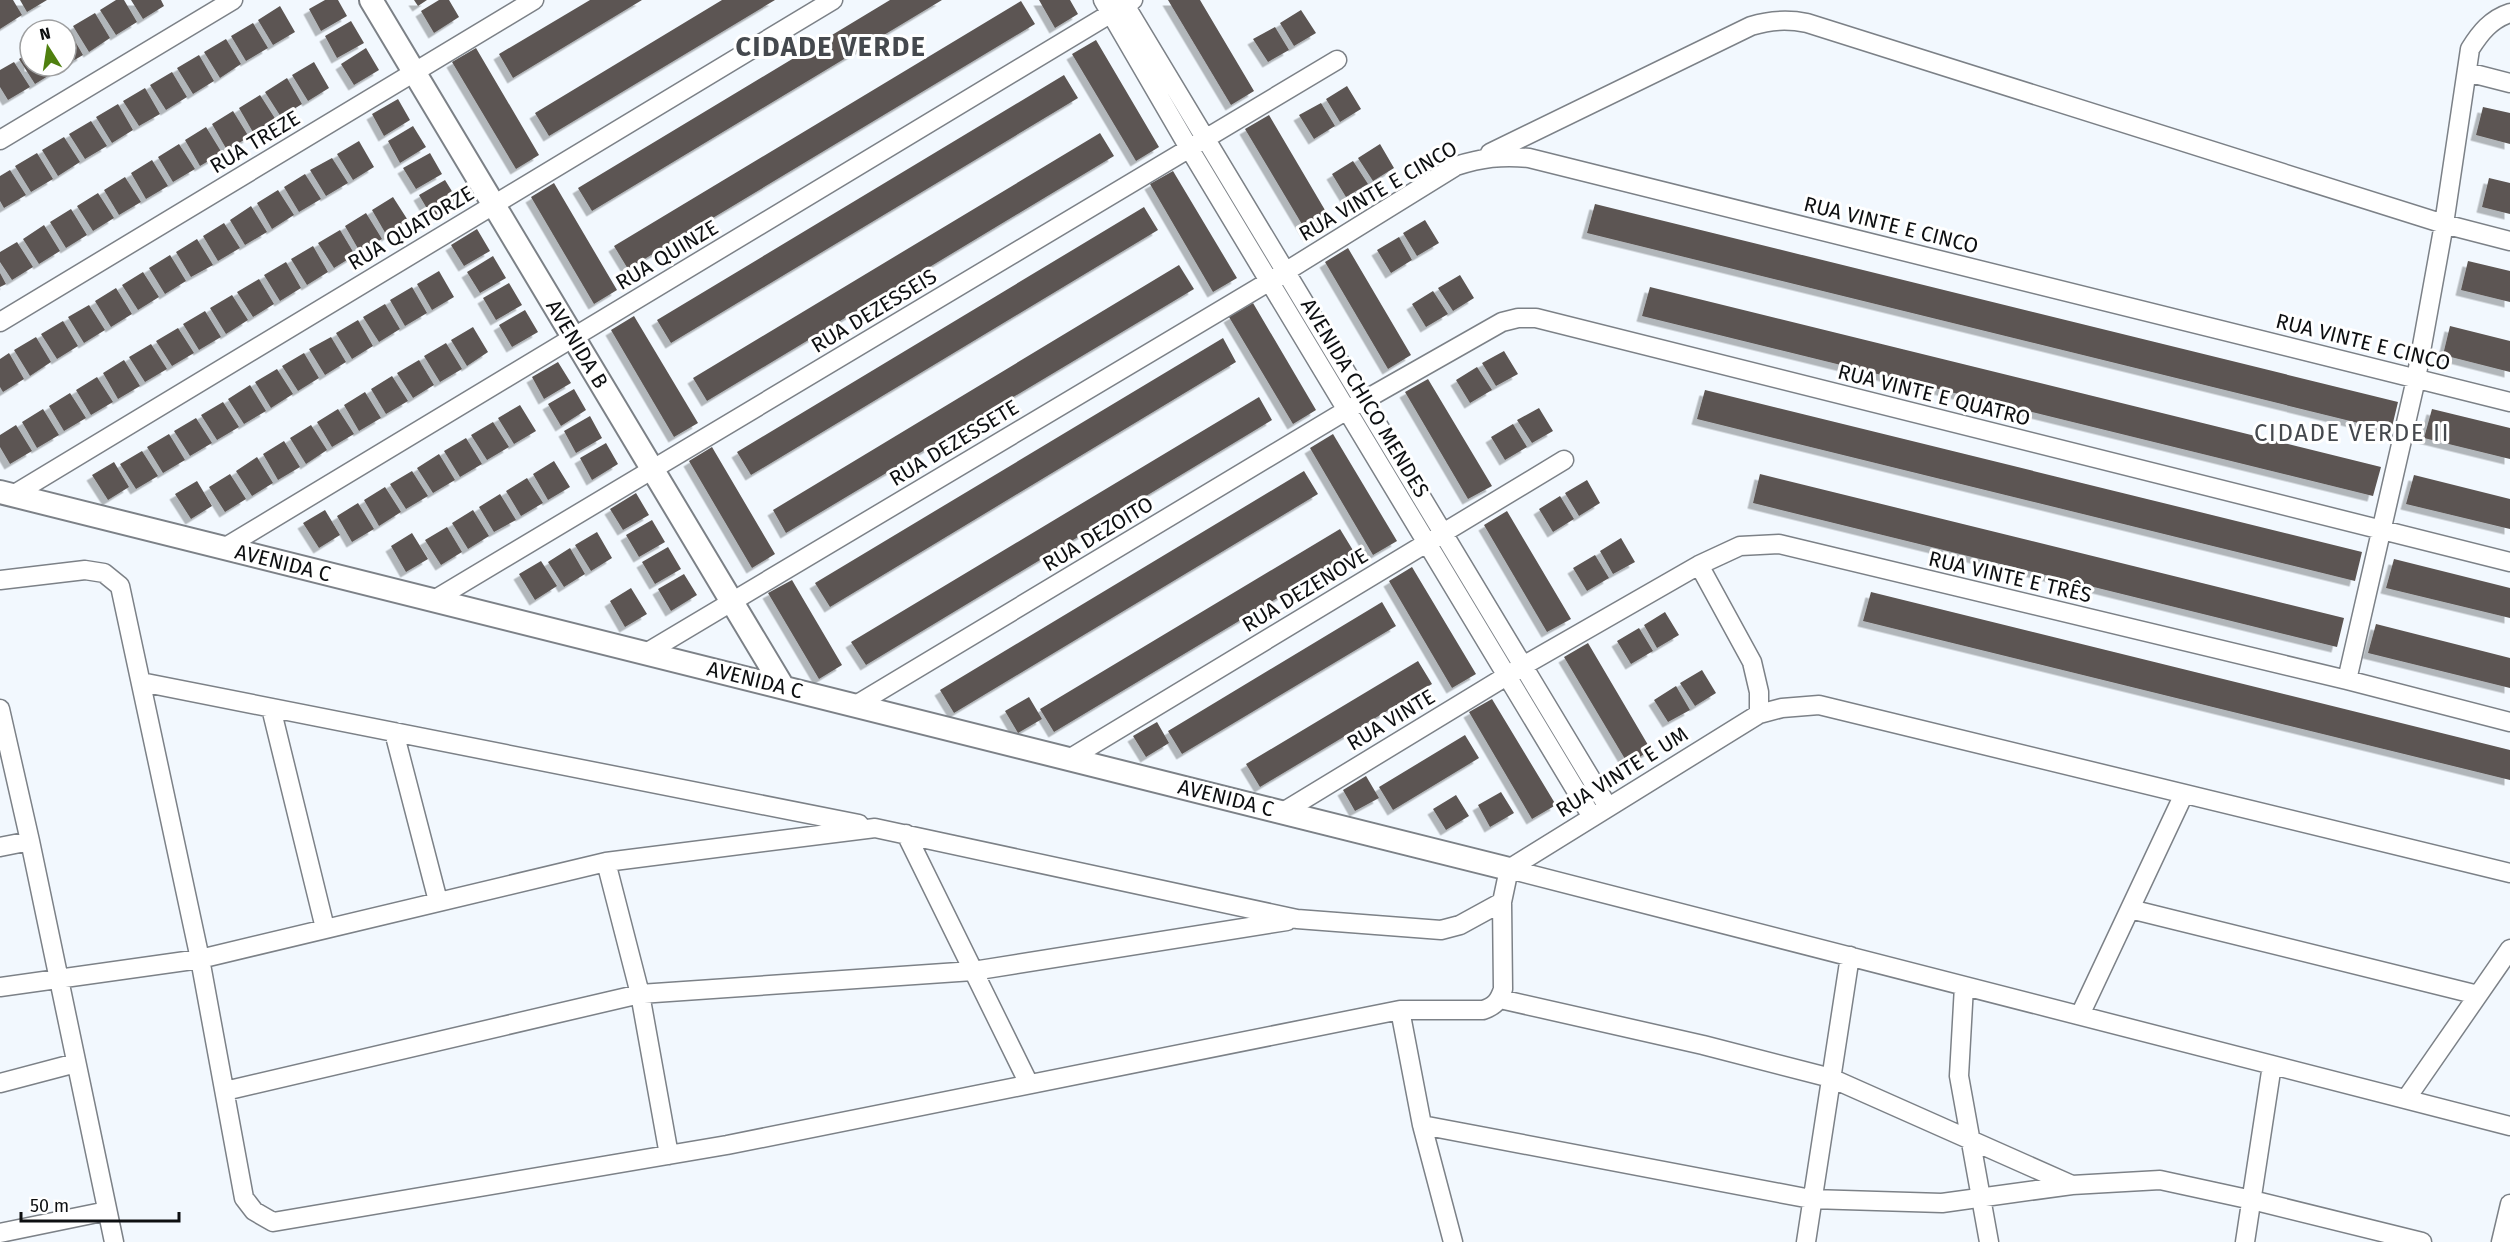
<svg xmlns="http://www.w3.org/2000/svg" width="2510" height="1242" font-family="'Fira Sans',sans-serif">
<style>
.building{fill:#5c5552;filter:url(#shadow)}
.lines{fill:none;stroke-linecap:round;stroke-linejoin:round}
.minor-casing{stroke:#7c8187;stroke-width:21}
.tertiary-casing{stroke:#7c8187;stroke-width:26}
.minor{stroke:#fff;stroke-width:18}
.tertiary{stroke:#fff;stroke-width:22}
.labels{text-anchor:middle;dominant-baseline:central;stroke-width:6;stroke-linejoin:round;paint-order:stroke}
.street-label{font-size:21px;fill:#0d0f11;stroke:#fff}
.quarter-label{font-size:24px;letter-spacing:1.5px;fill:#45494e;stroke:#fff}
.district-label{font-size:27px;font-weight:bold;letter-spacing:1.5px;fill:#45494e;stroke:#fff}
</style>
<defs>
<filter id="shadow"><feDropShadow dx="-5.5" dy="5.5" stdDeviation="0" flood-color="#0004"/></filter>
</defs>
<rect width="100%" height="100%" fill="#f2f8fe"/>
<path class="building" d="M 0,0 L 13,0 L 22,15 L 0,29 Z
M 20,0 L 47,0 L 27,12 Z
M 116,0 L 124,0 L 137,22 L 116,35 L 100,10 Z
M 131,0 L 161,0 L 164,6 L 143,19 Z
M 325,0 L 338,0 L 347,16 L 321,31 L 309,9 Z
M 414,0 L 427,0 L 418,6 Z
M 439,0 L 449,0 L 459,17 L 434,33 L 421,11 Z
M 590,0 L 642,0 L 513,78 L 499,54 Z
M 722,0 L 775,0 L 549,136 L 535,113 Z
M 890,0 L 942,0 L 592,211 L 578,188 Z
M 1039,0 L 1070,0 L 1078,14 L 1055,28 Z
M 1168,0 L 1200,0 L 1254,91 L 1231,105 Z
M 1021,1 L 1035,24 L 628,269 L 614,246 Z
M 280,6 L 295,32 L 273,45 L 258,20 Z
M 1301,10 L 1316,33 L 1294,46 L 1280,23 Z
M 95,13 L 110,38 L 89,52 L 73,26 Z
M 351,21 L 364,43 L 337,58 L 325,36 Z
M 253,23 L 268,48 L 246,61 L 231,36 Z
M 1275,27 L 1289,50 L 1268,62 L 1253,39 Z
M 68,29 L 83,55 L 66,65 L 66,30 Z
M 226,39 L 241,64 L 220,78 L 204,52 Z
M 1096,40 L 1159,147 L 1136,161 L 1072,54 Z
M 366,48 L 379,70 L 354,85 L 341,64 Z
M 476,48 L 539,155 L 516,169 L 452,62 Z
M 30,52 L 30,66 L 53,66 L 56,71 L 35,84 L 19,59 Z
M 199,55 L 214,81 L 193,94 L 177,68 Z
M 14,62 L 30,87 L 8,100 L 0,87 L 0,70 Z
M 314,62 L 329,88 L 308,101 L 292,75 Z
M 172,72 L 187,97 L 166,110 L 150,85 Z
M 1064,75 L 1078,98 L 671,343 L 657,320 Z
M 287,78 L 302,104 L 281,117 L 265,92 Z
M 1347,86 L 1361,109 L 1340,122 L 1326,99 Z
M 145,88 L 160,114 L 139,126 L 123,101 Z
M 260,95 L 276,120 L 254,134 L 239,108 Z
M 398,99 L 410,120 L 384,136 L 372,114 Z
M 1321,103 L 1335,126 L 1314,139 L 1299,115 Z
M 118,104 L 133,130 L 112,143 L 96,117 Z
M 2483,107 L 2510,113 L 2510,144 L 2476,135 Z
M 233,111 L 249,137 L 227,150 L 212,124 Z
M 1269,115 L 1332,222 L 1309,236 L 1245,129 Z
M 91,121 L 107,146 L 85,159 L 69,134 Z
M 413,126 L 426,147 L 400,163 L 388,141 Z
M 206,127 L 222,153 L 200,166 L 185,140 Z
M 1100,133 L 1114,156 L 707,401 L 693,378 Z
M 64,137 L 80,162 L 58,176 L 42,150 Z
M 359,141 L 374,167 L 353,180 L 337,154 Z
M 179,144 L 195,169 L 173,182 L 158,157 Z
M 1380,144 L 1394,168 L 1373,181 L 1358,158 Z
M 37,153 L 53,179 L 31,192 L 15,166 Z
M 430,153 L 442,174 L 416,189 L 403,168 Z
M 332,158 L 348,183 L 326,196 L 310,170 Z
M 152,160 L 168,186 L 146,199 L 131,173 Z
M 1353,161 L 1368,184 L 1346,197 L 1332,174 Z
M 10,170 L 26,195 L 4,208 L 0,201 L 0,176 Z
M 1173,171 L 1237,278 L 1213,292 L 1150,184 Z
M 305,174 L 321,199 L 299,212 L 284,187 Z
M 125,177 L 141,202 L 119,215 L 104,190 Z
M 2489,178 L 2510,183 L 2510,214 L 2482,207 Z
M 445,180 L 458,201 L 432,217 L 419,195 Z
M 554,183 L 617,290 L 594,304 L 531,197 Z
M 278,190 L 294,215 L 272,229 L 257,203 Z
M 98,193 L 114,218 L 93,231 L 77,206 Z
M 393,197 L 409,222 L 387,236 L 372,210 Z
M 1595,204 L 2398,402 L 2391,431 L 1587,233 Z
M 251,206 L 267,232 L 245,245 L 230,220 Z
M 1144,207 L 1158,230 L 751,475 L 737,452 Z
M 71,209 L 87,235 L 66,248 L 50,222 Z
M 366,213 L 382,239 L 360,252 L 345,226 Z
M 1425,220 L 1439,243 L 1417,256 L 1403,233 Z
M 224,223 L 240,248 L 218,261 L 203,236 Z
M 44,225 L 60,251 L 39,264 L 23,239 Z
M 477,229 L 490,251 L 464,266 L 451,245 Z
M 340,230 L 355,255 L 334,268 L 318,243 Z
M 1399,237 L 1412,260 L 1391,273 L 1377,250 Z
M 197,239 L 213,265 L 191,277 L 176,252 Z
M 17,242 L 33,267 L 12,280 L 0,262 L 0,252 Z
M 313,246 L 328,272 L 307,285 L 291,259 Z
M 1348,248 L 1411,355 L 1388,369 L 1325,262 Z
M 170,255 L 186,281 L 165,294 L 149,268 Z
M 493,256 L 506,278 L 480,293 L 467,272 Z
M 2468,261 L 2510,271 L 2510,302 L 2461,290 Z
M 286,262 L 301,288 L 280,301 L 264,275 Z
M 1179,265 L 1194,289 L 786,533 L 773,510 Z
M 439,271 L 454,297 L 432,310 L 417,284 Z
M 143,272 L 159,297 L 138,310 L 122,285 Z
M 0,273 L 6,284 L 0,287 Z
M 1460,275 L 1474,298 L 1453,311 L 1438,288 Z
M 259,279 L 274,304 L 253,317 L 237,292 Z
M 509,283 L 522,305 L 496,320 L 483,298 Z
M 412,287 L 427,313 L 405,326 L 390,300 Z
M 1650,287 L 2381,467 L 2373,496 L 1642,316 Z
M 116,288 L 132,314 L 111,327 L 95,301 Z
M 1433,291 L 1448,314 L 1426,327 L 1412,304 Z
M 232,295 L 248,320 L 226,334 L 210,308 Z
M 1253,303 L 1316,410 L 1293,424 L 1229,317 Z
M 385,304 L 400,329 L 379,342 L 363,317 Z
M 89,305 L 105,330 L 84,343 L 68,317 Z
M 525,310 L 538,332 L 512,347 L 499,325 Z
M 205,311 L 221,337 L 199,350 L 183,324 Z
M 634,316 L 698,423 L 674,437 L 611,330 Z
M 358,320 L 373,346 L 352,359 L 336,333 Z
M 63,321 L 78,346 L 57,359 L 41,334 Z
M 2450,326 L 2510,341 L 2510,372 L 2443,355 Z
M 473,327 L 488,352 L 467,366 L 451,340 Z
M 178,328 L 194,353 L 172,366 L 156,341 Z
M 36,337 L 51,362 L 30,376 L 14,350 Z
M 331,337 L 346,362 L 325,375 L 309,349 Z
M 1223,338 L 1236,362 L 830,607 L 815,583 Z
M 446,343 L 462,369 L 440,382 L 424,356 Z
M 151,344 L 167,369 L 145,382 L 129,357 Z
M 1504,351 L 1518,374 L 1496,386 L 1482,363 Z
M 9,353 L 24,379 L 3,392 L 0,387 L 0,359 Z
M 304,353 L 319,378 L 298,391 L 282,366 Z
M 124,360 L 140,386 L 118,399 L 103,373 Z
M 419,360 L 434,385 L 413,398 L 397,373 Z
M 558,362 L 571,383 L 544,399 L 532,377 Z
M 1477,367 L 1492,390 L 1470,403 L 1456,380 Z
M 277,369 L 293,394 L 271,408 L 255,382 Z
M 392,376 L 408,401 L 386,414 L 371,389 Z
M 97,377 L 113,402 L 91,415 L 76,390 Z
M 1428,379 L 1492,486 L 1468,499 L 1405,392 Z
M 250,385 L 266,411 L 244,424 L 228,399 Z
M 574,389 L 586,410 L 561,426 L 548,404 Z
M 1705,390 L 2362,552 L 2355,581 L 1697,419 Z
M 365,392 L 381,418 L 359,431 L 344,405 Z
M 70,393 L 86,418 L 64,431 L 49,406 Z
M 1259,397 L 1272,420 L 866,665 L 851,642 Z
M 223,402 L 239,427 L 217,440 L 201,415 Z
M 520,405 L 536,431 L 514,444 L 498,418 Z
M 1539,408 L 1553,431 L 1532,443 L 1517,420 Z
M 43,409 L 59,435 L 37,448 L 22,422 Z
M 338,409 L 354,434 L 332,447 L 317,422 Z
M 2432,409 L 2510,428 L 2510,459 L 2424,438 Z
M 590,416 L 602,438 L 576,453 L 564,431 Z
M 196,418 L 212,443 L 190,456 L 174,431 Z
M 493,422 L 509,447 L 487,460 L 471,435 Z
M 1513,424 L 1527,447 L 1505,460 L 1491,437 Z
M 16,425 L 32,451 L 10,464 L 0,447 L 0,435 Z
M 311,425 L 327,450 L 306,464 L 290,438 Z
M 169,434 L 185,460 L 163,473 L 147,447 Z
M 1333,434 L 1397,541 L 1373,555 L 1310,448 Z
M 466,438 L 482,464 L 460,477 L 444,451 Z
M 284,441 L 300,467 L 278,480 L 263,454 Z
M 606,443 L 618,464 L 592,480 L 580,458 Z
M 712,447 L 775,554 L 752,568 L 689,461 Z
M 142,451 L 158,476 L 136,489 L 120,464 Z
M 439,454 L 455,480 L 433,493 L 417,468 Z
M 257,457 L 273,483 L 252,496 L 236,471 Z
M 554,461 L 570,487 L 548,500 L 533,474 Z
M 114,462 L 129,487 L 108,500 L 92,475 Z
M 412,471 L 428,496 L 406,509 L 390,484 Z
M 1304,471 L 1318,494 L 954,713 L 940,690 Z
M 230,474 L 246,499 L 225,512 L 209,487 Z
M 1760,474 L 2344,618 L 2337,647 L 1753,503 Z
M 2414,475 L 2510,499 L 2510,529 L 2406,504 Z
M 527,478 L 543,503 L 521,516 L 506,491 Z
M 1587,480 L 1600,503 L 1579,516 L 1565,493 Z
M 197,481 L 212,506 L 191,519 L 175,494 Z
M 385,487 L 401,512 L 379,526 L 364,500 Z
M 636,493 L 649,515 L 623,530 L 610,509 Z
M 500,494 L 516,520 L 494,532 L 479,507 Z
M 1560,496 L 1574,519 L 1553,532 L 1539,509 Z
M 358,503 L 374,529 L 352,542 L 337,516 Z
M 325,510 L 340,535 L 319,548 L 303,523 Z
M 473,510 L 489,536 L 468,549 L 452,523 Z
M 1507,511 L 1571,619 L 1547,632 L 1484,525 Z
M 652,520 L 665,542 L 639,557 L 626,535 Z
M 447,527 L 462,552 L 441,565 L 425,540 Z
M 1340,529 L 1354,552 L 1054,732 L 1040,709 Z
M 597,532 L 612,558 L 591,571 L 575,545 Z
M 412,533 L 428,559 L 406,572 L 391,546 Z
M 1621,538 L 1635,562 L 1613,574 L 1600,551 Z
M 668,547 L 681,569 L 655,584 L 642,562 Z
M 570,548 L 585,574 L 564,587 L 548,562 Z
M 1595,555 L 1609,578 L 1587,591 L 1573,568 Z
M 2394,559 L 2510,588 L 2510,618 L 2386,588 Z
M 541,561 L 557,586 L 535,600 L 519,574 Z
M 1412,567 L 1476,674 L 1452,688 L 1389,581 Z
M 684,574 L 697,595 L 671,611 L 658,589 Z
M 792,580 L 842,665 L 819,679 L 768,593 Z
M 631,588 L 647,614 L 625,627 L 610,601 Z
M 1871,592 L 2510,750 L 2510,780 L 1863,621 Z
M 1382,602 L 1396,626 L 1182,754 L 1168,731 Z
M 1665,612 L 1679,635 L 1657,648 L 1644,625 Z
M 2376,624 L 2510,658 L 2510,688 L 2368,653 Z
M 1639,628 L 1653,651 L 1631,664 L 1617,641 Z
M 1588,643 L 1651,750 L 1628,764 L 1564,657 Z
M 1418,661 L 1432,684 L 1260,787 L 1246,764 Z
M 1702,670 L 1716,693 L 1695,706 L 1680,683 Z
M 1676,686 L 1690,710 L 1668,722 L 1654,700 Z
M 1029,697 L 1042,719 L 1018,733 L 1005,711 Z
M 1492,699 L 1556,805 L 1532,819 L 1469,712 Z
M 1157,722 L 1169,743 L 1146,757 L 1133,736 Z
M 1465,735 L 1479,758 L 1393,810 L 1379,787 Z
M 1366,776 L 1379,798 L 1355,811 L 1343,790 Z
M 1501,792 L 1514,813 L 1490,827 L 1478,805 Z
M 1456,795 L 1469,816 L 1446,830 L 1433,809 Z"/>
<g class="lines">
<defs>
<path id="minor" d="M 1103,0 L 1189,148 L 1592,817
M 1122,0 L 1608,807
M 2467,72 L 2510,83
M 0,140 L 233,0
M 1490,153 L 1751,26 C 1771,20 1787,19 1807,23 L 2444,224 L 2510,241
M 0,322 L 534,0
M 13,495 L 833,0
M 224,548 L 1133,0
M 1699,565 L 1752,662 L 1759,692 L 1759,714
M 0,580 L 85,570 L 104,573 L 120,586 L 200,959 L 244,1198 L 254,1211 L 273,1222 L 727,1145 L 1400,1010 L 1483,1010 C 1495,1006 1499,1001 1503,989 L 1502,902
M 434,600 L 1337,60
M 646,653 L 1285,272 L 1456,166 C 1481,158 1502,155 1529,158 L 2510,402
M 2347,680 L 2416,379 L 2444,224 L 2470,49 C 2480,33 2491,19 2510,13
M 141,682 L 859,824
M 856,705 L 1347,410 L 1502,322 L 1518,318 L 1536,318 L 2510,562
M 271,708 L 325,928
M 0,709 L 30,841 L 114,1242
M 394,732 L 438,901
M 1069,759 L 1564,460
M 1283,812 L 1523,666 L 1699,565 L 1740,546 L 1779,544 L 2347,680 L 2510,722
M 906,834 L 1029,1084
M 0,847 L 30,841
M 606,862 L 640,994 L 669,1155
M 1509,869 L 1759,714 L 1782,708 L 1819,705 L 2510,873
M 1509,869 L 2510,1126
M 2130,909 L 2478,995
M 1964,986 L 1959,1076 L 1989,1242
M 0,987 L 200,959 L 606,862 L 875,828 L 1297,919 L 1441,930 L 1460,925 L 1502,902 L 1509,869
M 1500,999 L 1703,1045 L 1831,1078 L 2072,1185
M 1400,1010 L 1422,1125 L 1453,1242
M 2080,1015 L 2184,794
M 0,1083 L 76,1063
M 225,1091 L 640,994 L 973,971 L 1287,921
M 2406,1099 L 2510,949
M 1422,1125 L 1811,1199 L 1942,1203 L 2072,1185 L 2160,1180 L 2252,1200 L 2422,1242
M 0,1233 L 107,1211
M 1806,1242 L 1850,956
M 2245,1242 L 2272,1065
M 2501,1242 L 2510,1204"/>
<path id="tertiary" d="M 371,0 L 783,687
M 0,492 L 1509,869"/>
</defs>
<use href="#minor" class="minor-casing"/>
<use href="#tertiary" class="tertiary-casing"/>
<use href="#minor" class="minor"/>
<use href="#tertiary" class="tertiary"/>
</g>
<g class="labels">
<g class="street-label">
<text transform="translate(255 142) rotate(-31)">RUA TREZE</text>
<text transform="translate(1378 191) rotate(-30)">RUA VINTE E CINCO</text>
<text transform="translate(1891 225) rotate(14)">RUA VINTE E CINCO</text>
<text transform="translate(411 228) rotate(-31)">RUA QUATORZE</text>
<text transform="translate(667 255) rotate(-31)">RUA QUINZE</text>
<text transform="translate(874 311) rotate(-31)">RUA DEZESSEIS</text>
<text transform="translate(2363 342) rotate(14)">RUA VINTE E CINCO</text>
<text transform="translate(577 344) rotate(59)">AVENIDA B</text>
<text transform="translate(1934 395) rotate(14)">RUA VINTE E QUATRO</text>
<text transform="translate(1365 398) rotate(59)">AVENIDA CHICO MENDES</text>
<text transform="translate(954 443) rotate(-31)">RUA DEZESSETE</text>
<text transform="translate(1098 534) rotate(-31)">RUA DEZOITO</text>
<text transform="translate(283 563) rotate(14)">AVENIDA C</text>
<text transform="translate(2010 577) rotate(13)">RUA VINTE E TRÊS</text>
<text transform="translate(1305 590) rotate(-31)">RUA DEZENOVE</text>
<text transform="translate(755 680) rotate(14)">AVENIDA C</text>
<text transform="translate(1391 720) rotate(-31)">RUA VINTE</text>
<text transform="translate(1622 772) rotate(-32)">RUA VINTE E UM</text>
<text transform="translate(1226 798) rotate(14)">AVENIDA C</text>
</g>
<g class="quarter-label">
<text x="2352" y="433">CIDADE VERDE II</text>
</g>
<g class="district-label">
<text x="831" y="47">CIDADE VERDE</text>
</g>
</g>
<g transform="translate(48 48) rotate(348)"><circle r="28" fill="#ffffff" stroke="#9e9fa0" stroke-width="1.5"/>
<path d="M0-4.5L10 22L0 15L-10 22Z" fill="#4f800f"/>
<text y="-9" font-size="16" font-weight="bold" text-anchor="middle" fill="#0d0f11">N</text>
</g>
<path d="M21 1212v9h158v-9" fill="none" stroke="#0d0f11" stroke-width="3"/>
<text x="30" y="1212" font-size="18" fill="#0d0f11" stroke="#ffffff" stroke-width="4.5" paint-order="stroke">50 m</text>
</svg>
